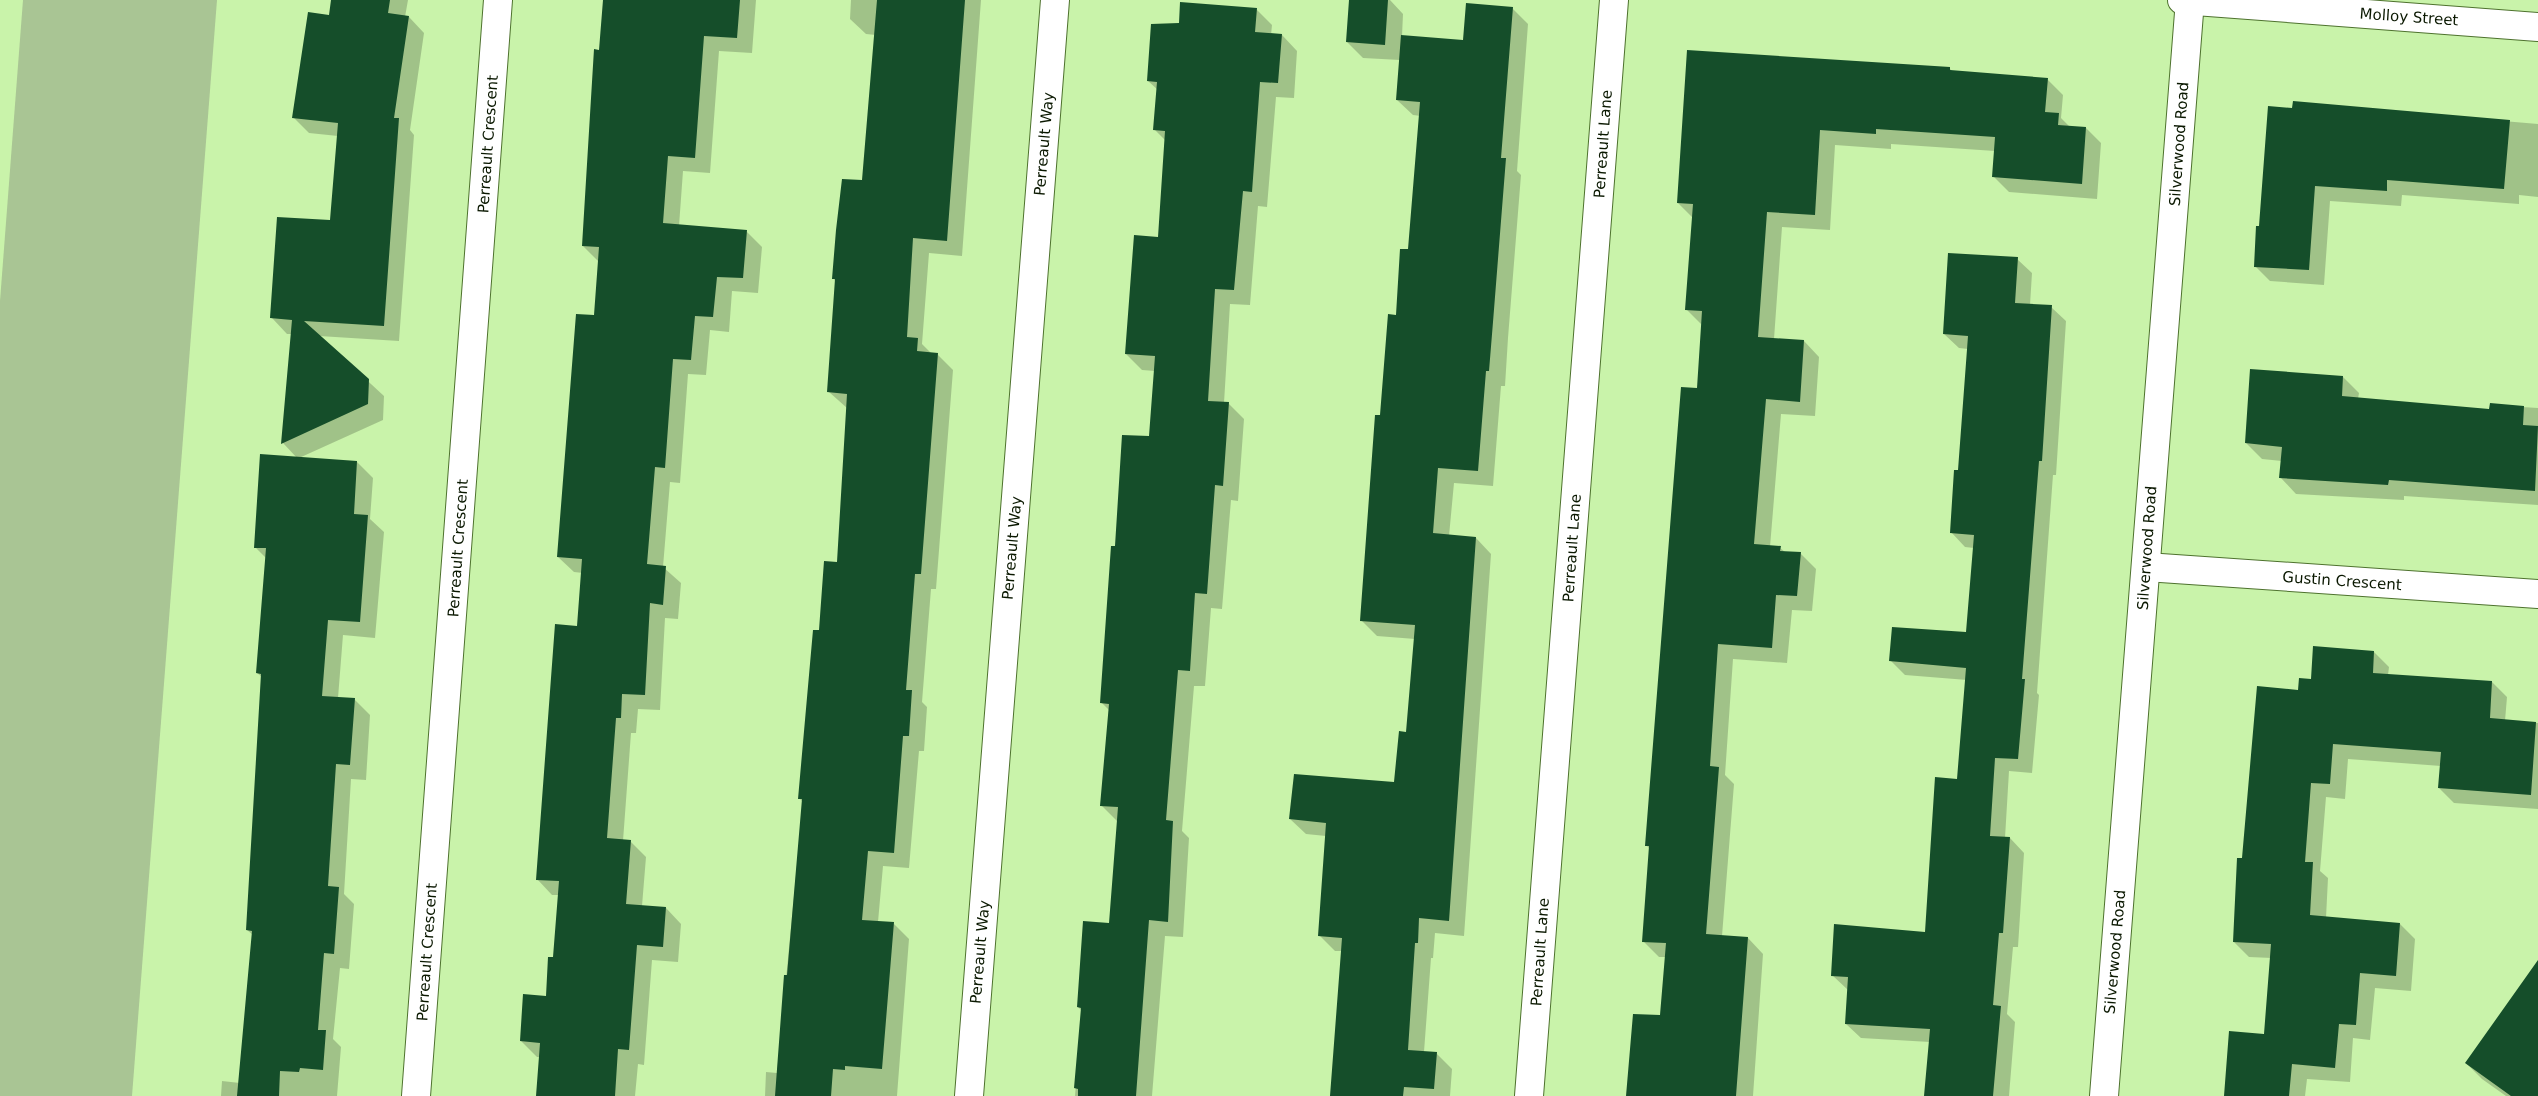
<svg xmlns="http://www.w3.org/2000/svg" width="2538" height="1096" font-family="'DejaVu Sans',sans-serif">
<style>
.green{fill:#a9c594}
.shadow{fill:#0003}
.building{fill:#154e2a}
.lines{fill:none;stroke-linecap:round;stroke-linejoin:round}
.street-casing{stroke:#4e722e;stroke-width:30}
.secondary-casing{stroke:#4e722e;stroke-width:30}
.street{stroke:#fff;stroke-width:28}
.secondary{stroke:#fff;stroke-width:28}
.labels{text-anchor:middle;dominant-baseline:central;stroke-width:5;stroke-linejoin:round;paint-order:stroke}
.street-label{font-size:15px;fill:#0a1800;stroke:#fff}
</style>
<rect width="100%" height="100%" fill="#c9f3aa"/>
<path class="green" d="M 23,0 L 217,0 L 132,1096 L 0,1096 L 0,301 Z"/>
<path class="shadow" d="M 332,0 L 408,0 L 405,17 L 409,17 L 424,33 L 410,130 L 414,135 L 399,341 L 319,336 L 384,396 L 383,420 L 299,458 L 357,462 L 373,478 L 370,519 L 384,532 L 375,638 L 343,635 L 338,698 L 354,699 L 370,715 L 366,780 L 351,779 L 344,894 L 354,904 L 349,969 L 340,968 L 333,1039 L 341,1047 L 337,1096 L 221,1096 L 222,1081 L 240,1083 L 253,935 L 247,930 L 262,677 L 257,673 L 266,558 L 255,547 L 297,458 L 283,443 L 292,334 L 287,334 L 272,318 L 331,221 L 338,136 L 309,133 L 293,117 L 330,17 Z
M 604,0 L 756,0 L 752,53 L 719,51 L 710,173 L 683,171 L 679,226 L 746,231 L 762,247 L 758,293 L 732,291 L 729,332 L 710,330 L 706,375 L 688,374 L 680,483 L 670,482 L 663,567 L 681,583 L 678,619 L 665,618 L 660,710 L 638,709 L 636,733 L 631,733 L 623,841 L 630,841 L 646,857 L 642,906 L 666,908 L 681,924 L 678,962 L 652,960 L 644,1065 L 638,1064 L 635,1096 L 537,1096 L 541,1057 L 537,1057 L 521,1041 L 547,997 L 554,958 L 559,895 L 552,895 L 537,879 L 578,627 L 583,573 L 574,572 L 558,557 L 595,316 L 599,262 L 583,246 Z
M 851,0 L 981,0 L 962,256 L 929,253 L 922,344 L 932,354 L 937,354 L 953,370 L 936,589 L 931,589 L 922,702 L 927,707 L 924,751 L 919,751 L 909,868 L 883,866 L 878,922 L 893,923 L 909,939 L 897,1096 L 765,1096 L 766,1072 L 777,1073 L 803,802 L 799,798 L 820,631 L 838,563 L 847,408 L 829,392 L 836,282 L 833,278 L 863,182 L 876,35 L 866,34 L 850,19 Z
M 1350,0 L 1390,0 L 1403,14 L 1402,36 L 1464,41 L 1512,8 L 1528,24 L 1517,171 L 1521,175 L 1508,338 L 1505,386 L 1501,386 L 1493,486 L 1454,483 L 1449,536 L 1476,538 L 1491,554 L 1464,936 L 1435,933 L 1433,958 L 1431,958 L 1424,1052 L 1436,1053 L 1452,1069 L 1450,1096 L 1331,1096 L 1342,951 L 1335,951 L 1319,935 L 1326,836 L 1306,834 L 1290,819 L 1395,784 L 1407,733 L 1415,639 L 1377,636 L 1361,620 L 1381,416 L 1409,251 L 1421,116 L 1413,115 L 1397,100 L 1400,60 L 1363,58 L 1347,42 Z
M 1256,9 L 1272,25 L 1271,35 L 1282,35 L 1297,51 L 1294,98 L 1276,97 L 1267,207 L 1258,206 L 1250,305 L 1230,304 L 1224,403 L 1228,403 L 1244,419 L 1238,501 L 1231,500 L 1222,609 L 1211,608 L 1205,686 L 1194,686 L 1182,831 L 1189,838 L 1183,937 L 1165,936 L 1152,1096 L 1075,1096 L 1082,1011 L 1078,1007 L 1110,925 L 1118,822 L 1102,806 L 1109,710 L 1102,703 L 1151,438 L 1155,371 L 1142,370 L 1126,354 L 1159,238 L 1166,141 L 1155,130 L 1158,90 L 1148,81 L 1180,25 Z
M 1688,52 L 1949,68 L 1953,72 L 2048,80 L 2063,95 L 2061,118 L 2070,127 L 2086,128 L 2101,143 L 2097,199 L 2009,192 L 1993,176 L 1995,151 L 1891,144 L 1891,149 L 1835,145 L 1830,230 L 1782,227 L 1774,339 L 1804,341 L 1819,357 L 1815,416 L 1781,414 L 1770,547 L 1780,548 L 1785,552 L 1800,553 L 1816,569 L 1812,611 L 1792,610 L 1787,663 L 1733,659 L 1725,775 L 1734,784 L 1722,936 L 1748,938 L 1763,954 L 1753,1096 L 1627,1096 L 1661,1017 L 1666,957 L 1659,957 L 1643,941 L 1650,849 L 1646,845 L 1698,389 L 1703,326 L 1687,310 L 1693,218 L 1678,203 Z
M 2294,103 L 2538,124 L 2538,197 L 2519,195 L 2519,204 L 2402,195 L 2401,206 L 2330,201 L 2324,285 L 2270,281 L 2255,266 L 2260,227 Z
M 2017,259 L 2032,273 L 2030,305 L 2051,307 L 2066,321 L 2056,475 L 2053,475 L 2037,693 L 2039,695 L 2032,773 L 2009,771 L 2005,838 L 2010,838 L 2024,853 L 2018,947 L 2013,947 L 2007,1014 L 2015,1022 L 2009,1096 L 1926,1096 L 1930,1042 L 1861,1038 L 1846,1024 L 1848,990 L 1832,975 L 1926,933 L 1959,780 L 1967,680 L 1905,675 L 1891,661 L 1967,633 L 1974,548 L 1965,547 L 1951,532 L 1960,471 L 1968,349 L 1959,348 L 1944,334 Z
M 2343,377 L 2359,393 L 2358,399 L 2491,410 L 2491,405 L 2538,408 L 2538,505 L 2404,496 L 2404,500 L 2296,494 L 2281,478 L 2282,461 L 2262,459 L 2246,443 Z
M 2374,652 L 2389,667 L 2388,675 L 2492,682 L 2507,697 L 2505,721 L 2538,723 L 2538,809 L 2454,803 L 2439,788 L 2441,766 L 2348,759 L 2345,799 L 2326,797 L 2320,871 L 2328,878 L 2326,918 L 2400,924 L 2415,939 L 2411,991 L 2375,988 L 2370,1040 L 2353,1038 L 2350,1082 L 2307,1079 L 2305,1096 L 2225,1096 L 2266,1035 L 2272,958 L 2249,957 L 2234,942 L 2243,860 L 2300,691 L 2312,681 Z
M 2538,990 L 2538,1096 L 2506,1096 L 2482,1079 L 2466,1063 Z"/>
<path class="building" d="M 331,0 L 390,0 L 388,13 L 409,16 L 394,118 L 399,118 L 384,326 L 304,321 L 369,379 L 368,404 L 281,444 L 292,320 L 270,318 L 277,217 L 330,220 L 338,123 L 292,118 L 308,12 L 329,15 Z
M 603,0 L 740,0 L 737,38 L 704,36 L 695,158 L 668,156 L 663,223 L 747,230 L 743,278 L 717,277 L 713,317 L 695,316 L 691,360 L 673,359 L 665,468 L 655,467 L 647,564 L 666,566 L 663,605 L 650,603 L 645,695 L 622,694 L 621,718 L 616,718 L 607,838 L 631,840 L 626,904 L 666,907 L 663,947 L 637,945 L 629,1050 L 618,1049 L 615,1096 L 536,1096 L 540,1043 L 520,1041 L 523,994 L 546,996 L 548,957 L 553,957 L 559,881 L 536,880 L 555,624 L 577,626 L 582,559 L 557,557 L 576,314 L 594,315 L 599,247 L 582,246 L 594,49 L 599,50 Z
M 877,0 L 965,0 L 947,241 L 913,238 L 907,337 L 918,338 L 917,351 L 938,353 L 921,574 L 915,574 L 906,690 L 912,690 L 909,736 L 903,736 L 894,853 L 868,851 L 862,920 L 894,922 L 882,1069 L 845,1066 L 845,1070 L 833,1069 L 831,1096 L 775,1096 L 784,975 L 787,975 L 802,799 L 798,799 L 813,630 L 819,630 L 824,561 L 837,562 L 847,394 L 827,392 L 835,279 L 832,279 L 836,230 L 842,179 L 862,180 Z
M 1349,0 L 1388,0 L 1385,45 L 1346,42 Z
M 1180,2 L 1257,8 L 1255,32 L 1282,34 L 1278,83 L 1260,82 L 1252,192 L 1243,191 L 1234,290 L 1215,289 L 1208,401 L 1229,402 L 1223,486 L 1215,485 L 1207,594 L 1195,593 L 1190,671 L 1178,670 L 1166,820 L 1173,821 L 1168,922 L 1149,920 L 1136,1096 L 1078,1096 L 1078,1089 L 1074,1088 L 1081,1008 L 1077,1007 L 1083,921 L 1109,923 L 1118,807 L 1100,806 L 1109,704 L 1100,703 L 1111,546 L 1115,546 L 1122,435 L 1149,436 L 1155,356 L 1125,354 L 1134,235 L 1158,237 L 1165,131 L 1153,130 L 1157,82 L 1147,81 L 1151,24 L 1179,23 Z
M 1466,3 L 1513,7 L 1501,158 L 1506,158 L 1493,322 L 1489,371 L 1486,371 L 1478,471 L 1438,468 L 1433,533 L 1476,537 L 1449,921 L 1419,918 L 1418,943 L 1415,943 L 1408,1050 L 1437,1052 L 1434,1089 L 1404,1087 L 1403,1096 L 1330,1096 L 1342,938 L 1318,936 L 1326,823 L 1289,819 L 1294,774 L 1394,782 L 1399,731 L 1406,732 L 1415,625 L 1360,621 L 1375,415 L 1380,415 L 1388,314 L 1396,315 L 1400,249 L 1408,249 L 1420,102 L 1396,100 L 1401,35 L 1463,40 Z
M 1687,50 L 1950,67 L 1950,70 L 2048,78 L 2045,112 L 2059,113 L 2058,125 L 2086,127 L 2082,184 L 1992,177 L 1995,137 L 1876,129 L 1876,134 L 1820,130 L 1815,215 L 1767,212 L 1758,337 L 1804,340 L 1800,402 L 1766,399 L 1754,544 L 1781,546 L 1780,551 L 1801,552 L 1797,596 L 1776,595 L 1772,648 L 1718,644 L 1710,766 L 1719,767 L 1706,934 L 1748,937 L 1736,1096 L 1626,1096 L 1633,1014 L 1660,1015 L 1666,943 L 1642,942 L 1649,846 L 1645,846 L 1681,387 L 1697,388 L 1702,311 L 1685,310 L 1693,204 L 1677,203 Z
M 2293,101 L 2510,120 L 2504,189 L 2387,180 L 2387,191 L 2315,186 L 2309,270 L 2254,267 L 2256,226 L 2259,226 L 2268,106 L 2292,108 Z
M 1948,253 L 2018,257 L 2015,303 L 2052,305 L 2042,461 L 2039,461 L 2022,679 L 2025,679 L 2018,759 L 1995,758 L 1990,836 L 2010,837 L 2003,933 L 1999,933 L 1993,1005 L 2001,1006 L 1993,1096 L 1924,1096 L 1930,1029 L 1845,1024 L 1848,977 L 1831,976 L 1834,924 L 1925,932 L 1935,777 L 1957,779 L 1966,668 L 1889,661 L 1892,627 L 1966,632 L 1974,535 L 1950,533 L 1954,470 L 1958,470 L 1968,336 L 1943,334 Z
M 2250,369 L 2343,376 L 2342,396 L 2489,409 L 2490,403 L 2524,406 L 2523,425 L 2538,426 L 2535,491 L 2389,480 L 2388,485 L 2279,478 L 2282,447 L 2245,443 Z
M 260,454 L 357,461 L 354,514 L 368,515 L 360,622 L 328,620 L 322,696 L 355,698 L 350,765 L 336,764 L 328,886 L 339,887 L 334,954 L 324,953 L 318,1030 L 326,1030 L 323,1070 L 300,1068 L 299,1072 L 280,1071 L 279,1096 L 237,1096 L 252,931 L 246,930 L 261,674 L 256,673 L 266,548 L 254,548 Z
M 2313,646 L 2374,651 L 2373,673 L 2492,681 L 2490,718 L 2536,722 L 2531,795 L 2438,788 L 2441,752 L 2333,744 L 2330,784 L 2311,783 L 2305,862 L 2313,862 L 2310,915 L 2400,923 L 2396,976 L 2360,973 L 2356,1025 L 2339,1024 L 2335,1068 L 2292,1064 L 2289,1096 L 2224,1096 L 2229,1031 L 2264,1034 L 2271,944 L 2233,942 L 2237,858 L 2242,858 L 2257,686 L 2298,690 L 2299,678 L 2311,679 Z
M 2538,960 L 2538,1096 L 2511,1096 L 2465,1063 Z"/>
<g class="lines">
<defs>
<path id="street" d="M 2182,0 L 2538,27
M 2146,567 L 2538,594
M 416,1096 L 498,0
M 969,1096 L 1055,0
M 1529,1096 L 1614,0"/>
<path id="secondary" d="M 2104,1096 L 2190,0"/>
</defs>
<use href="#street" class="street-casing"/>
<use href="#secondary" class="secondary-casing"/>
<use href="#street" class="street"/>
<use href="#secondary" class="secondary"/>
</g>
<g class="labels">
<g class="street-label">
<text transform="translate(2409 17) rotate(4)">Molloy Street</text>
<text transform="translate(488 144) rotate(-86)">Perreault Crescent</text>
<text transform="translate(1044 144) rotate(-85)">Perreault Way</text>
<text transform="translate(1603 144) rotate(-86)">Perreault Lane</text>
<text transform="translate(2179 144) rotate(-86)">Silverwood Road</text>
<text transform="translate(458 548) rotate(-86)">Perreault Crescent</text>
<text transform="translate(1012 548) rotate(-85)">Perreault Way</text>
<text transform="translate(1572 548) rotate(-86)">Perreault Lane</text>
<text transform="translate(2147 548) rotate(-86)">Silverwood Road</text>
<text transform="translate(2342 581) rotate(4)">Gustin Crescent</text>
<text transform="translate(427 952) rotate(-86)">Perreault Crescent</text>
<text transform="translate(980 952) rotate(-85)">Perreault Way</text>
<text transform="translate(1540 952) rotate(-86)">Perreault Lane</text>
<text transform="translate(2115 952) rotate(-85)">Silverwood Road</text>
</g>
</g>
</svg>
